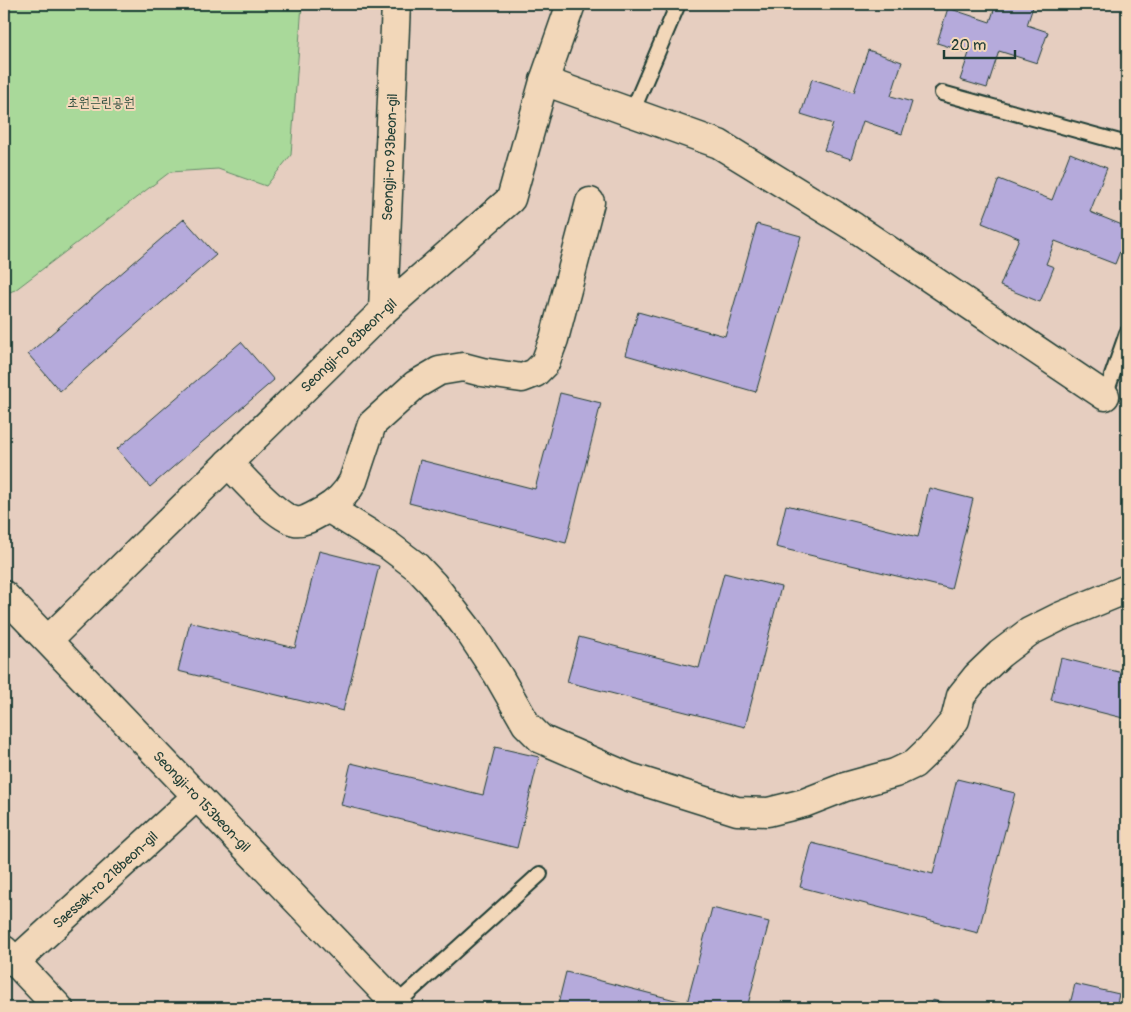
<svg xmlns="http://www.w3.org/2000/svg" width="1131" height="1012" font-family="Pangolin,'Poor Story',sans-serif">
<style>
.green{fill:#a9d99a;stroke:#648b67}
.building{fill:#b5aadb;stroke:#1f3d34}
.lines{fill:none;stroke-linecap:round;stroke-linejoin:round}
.lane-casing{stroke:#1f3d34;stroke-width:18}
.street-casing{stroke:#1f3d34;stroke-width:31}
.secondary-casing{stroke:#1f3d34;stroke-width:31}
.lane{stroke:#f2d7b9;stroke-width:14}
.street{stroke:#f2d7b9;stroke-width:28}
.secondary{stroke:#f2d7b9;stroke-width:28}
.labels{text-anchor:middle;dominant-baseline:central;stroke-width:4;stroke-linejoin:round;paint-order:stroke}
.park-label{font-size:14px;fill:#2d4d3e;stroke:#f2d7b9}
.street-label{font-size:14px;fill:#1f3d34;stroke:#f2d7b9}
</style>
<rect width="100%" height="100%" fill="#e6cec0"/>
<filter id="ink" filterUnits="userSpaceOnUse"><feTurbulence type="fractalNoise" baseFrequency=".02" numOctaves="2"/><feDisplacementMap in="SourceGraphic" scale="10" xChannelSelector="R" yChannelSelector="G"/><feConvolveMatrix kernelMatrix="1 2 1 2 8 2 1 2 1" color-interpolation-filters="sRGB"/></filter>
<g filter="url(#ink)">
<path class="green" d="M 4,4 L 302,4 L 291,155 L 266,186 L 218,169 L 170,172 L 15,290 L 4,294 Z"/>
<path class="building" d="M 996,4 L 1034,4 L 1027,25 L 1048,32 L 1037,63 L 999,51 L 987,88 L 960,80 L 969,53 L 937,43 L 948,8 L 990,22 Z
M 868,50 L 902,62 L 891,96 L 912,102 L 902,134 L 863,121 L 851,159 L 824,150 L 833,124 L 801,114 L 812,79 L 854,92 Z
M 1070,153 L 1107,168 L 1090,212 L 1127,227 L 1127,234 L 1115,264 L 1055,241 L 1046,264 L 1054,267 L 1040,302 L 1000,286 L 1019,238 L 982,223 L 999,179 L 1052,200 Z
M 184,219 L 216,255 L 60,391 L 28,354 Z
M 757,224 L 801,236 L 756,392 L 626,355 L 638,312 L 725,336 Z
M 241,342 L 274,380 L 150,487 L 117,449 Z
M 560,393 L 601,403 L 566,543 L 409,503 L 420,460 L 535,489 Z
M 929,488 L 973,499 L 951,589 L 776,547 L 786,505 L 918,537 Z
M 319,551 L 379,566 L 343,711 L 178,671 L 190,622 L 295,648 Z
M 724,573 L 781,587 L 745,727 L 567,682 L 579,637 L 699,668 Z
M 1061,658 L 1127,674 L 1127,719 L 1051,700 Z
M 495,747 L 539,757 L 517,848 L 341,805 L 351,763 L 483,795 Z
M 957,779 L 1015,793 L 978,933 L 800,887 L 812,843 L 933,874 Z
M 712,908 L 769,922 L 747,1008 L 557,1008 L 566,972 L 687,1003 Z
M 1075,984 L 1119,994 L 1116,1008 L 1069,1008 Z
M 932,1000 L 965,1008 L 930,1008 Z"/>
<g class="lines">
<defs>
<path id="lane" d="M 942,93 L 1127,144
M 632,112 L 678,4
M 1105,396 L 1127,333
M 396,1004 L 540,874"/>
<g id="street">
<path d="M 544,81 L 719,144 L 854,227 L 1105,396"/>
<path id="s1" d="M 383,311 L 396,4"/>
<path d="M 228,463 C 243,478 276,517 295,521 C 304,523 315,515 323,511 C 335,504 347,493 353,481 L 372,424 L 415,385 L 439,371 L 463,367 L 482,372 L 522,378 L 535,373 L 545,363 L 554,339 L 590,202"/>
<path d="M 328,508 L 388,545 L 417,567 L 433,584 L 467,628 L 498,675 L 526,724 L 541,739 L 629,777 L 737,811 L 768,812 L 804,803 L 845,787 L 895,773 L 914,764 L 936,743 L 955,720 L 961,696 L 977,676 L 1000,654 L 1029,632 L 1059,617 L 1127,589"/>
<path id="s2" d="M 4,595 L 400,1008"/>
<path id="s3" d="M 48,640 L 383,311 L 511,199 L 544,81 L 571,4"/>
<path id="s4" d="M 15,962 L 197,796"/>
</g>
<path id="secondary" d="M 4,950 L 59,1008"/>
</defs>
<use href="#lane" class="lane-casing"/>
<use href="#street" class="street-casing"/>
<use href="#secondary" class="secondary-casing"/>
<use href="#lane" class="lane"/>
<use href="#street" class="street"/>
<use href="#secondary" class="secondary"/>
</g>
</g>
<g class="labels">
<g class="park-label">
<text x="101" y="102">초원근린공원</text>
</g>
<g class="street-label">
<text stroke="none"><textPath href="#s1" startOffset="154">Seongji-ro 93beon-gil</textPath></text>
<text stroke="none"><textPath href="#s3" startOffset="421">Seongji-ro 83beon-gil</textPath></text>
<text stroke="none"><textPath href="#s2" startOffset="286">Seongji-ro 153beon-gil</textPath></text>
<text stroke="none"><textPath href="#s4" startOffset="122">Saessak-ro 218beon-gil</textPath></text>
</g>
</g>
<rect width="1131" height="1012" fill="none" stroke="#f2d7b9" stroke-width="20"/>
<rect x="10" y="10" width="1111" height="992" fill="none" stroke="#1f3d34" stroke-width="2" filter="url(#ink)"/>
<path d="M944 50v8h71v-8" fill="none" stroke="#1f3d34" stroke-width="2.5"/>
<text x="951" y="50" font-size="15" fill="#1f3d34" stroke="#f2d7b9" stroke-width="4" paint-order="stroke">20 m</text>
</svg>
